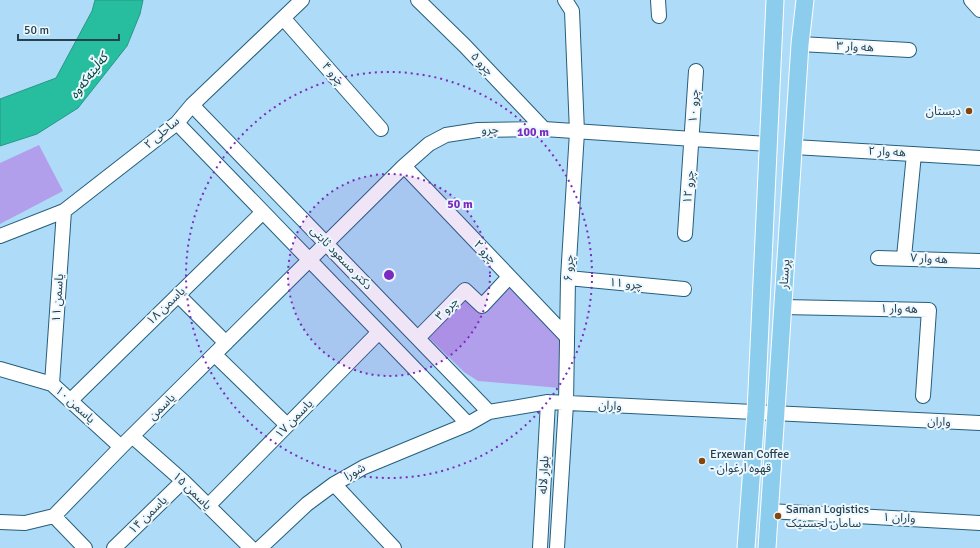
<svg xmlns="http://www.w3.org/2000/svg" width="980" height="548" font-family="Signika,'Noto Sans Arabic',sans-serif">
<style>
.green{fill:#b29fec}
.water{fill:#27bd9f;stroke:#279887}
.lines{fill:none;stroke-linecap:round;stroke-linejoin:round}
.minor-casing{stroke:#255e7c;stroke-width:16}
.major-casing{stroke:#fff;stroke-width:19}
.minor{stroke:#fff;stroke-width:14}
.major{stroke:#8ccdee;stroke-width:17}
.ring{fill:none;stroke:#7b2cbf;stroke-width:2;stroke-dasharray:2 4}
.poi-dot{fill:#85450c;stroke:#ecf8ff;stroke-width:1.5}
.labels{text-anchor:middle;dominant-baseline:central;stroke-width:4;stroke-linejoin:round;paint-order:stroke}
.street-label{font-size:12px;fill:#28404e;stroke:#ecf8ff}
.poi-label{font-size:12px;fill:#28404e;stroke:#ecf8ff;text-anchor:start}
.water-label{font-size:13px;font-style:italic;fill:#014135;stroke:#ecf8ff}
.centre{fill:#7b2cbf;stroke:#ecf8ff;stroke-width:2}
.ring-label{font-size:12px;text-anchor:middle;font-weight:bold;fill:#7b2cbf;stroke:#ecf8ff;stroke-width:4;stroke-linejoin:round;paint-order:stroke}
</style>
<rect width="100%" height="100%" fill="#aedcf8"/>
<path class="green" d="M 39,145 L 63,191 L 0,224 L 0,163 Z
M 507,285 L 561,339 L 560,388 L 478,381 L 464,372 L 428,337 L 466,297 L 485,311 Z"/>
<path class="water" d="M 95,0 L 143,0 L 140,14 L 127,46 L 78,108 L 37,134 L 0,146 L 0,99 L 56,78 L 92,11 Z"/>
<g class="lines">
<defs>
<path id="minor" d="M 418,0 L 465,46 L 544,129
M 658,0 L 659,16
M 971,0 L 980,10
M 284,19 L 381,129
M 800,44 L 909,50
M 192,105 L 489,412
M 177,123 L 468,424
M 794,147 L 980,158
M 404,166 L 567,337
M 685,234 L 696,71
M 0,236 L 64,211 L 177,123 L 192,105 L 302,0
M 904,257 L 914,154
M 878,258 L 980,261
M 568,278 L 684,289
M 178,295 L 226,343
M 783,307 L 929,310 L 923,396
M 418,338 L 465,290 L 482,306 L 509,277
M 215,355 L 287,425
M 0,369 L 52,384 L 121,447
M 52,384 L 64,211
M 70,401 L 263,212
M 132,436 L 183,481 L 251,548
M 334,484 L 394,548
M 208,506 L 379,332
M 769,511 L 980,523
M 54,516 L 85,548
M 0,522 L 25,523 L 54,516 L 121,447 L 404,166 L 429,144 L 446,135 L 478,130 L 544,129 L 767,144
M 114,548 L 183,481
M 260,548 L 307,504 L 334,484 L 364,467 L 468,424 L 489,412 L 548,402 L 980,423
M 540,548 L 548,402
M 557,548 L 566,404 L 568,278 L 577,132 L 572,11 L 565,0"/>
<path id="major" d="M 746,548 L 756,412 L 775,0
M 767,548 L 800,44 L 805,0"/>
</defs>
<use href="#minor" class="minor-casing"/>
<use href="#major" class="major-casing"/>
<use href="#minor" class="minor"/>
<use href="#major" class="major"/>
</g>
<circle cx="389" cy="275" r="101" fill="#7b2cbf" fill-opacity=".12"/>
<g class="ring">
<circle cx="389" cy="275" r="101"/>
<circle cx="389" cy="275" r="203"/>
</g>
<g class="poi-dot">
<circle cx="969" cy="111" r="4"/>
<circle cx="702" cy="461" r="4"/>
<circle cx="778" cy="516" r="4"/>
</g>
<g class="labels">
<g class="street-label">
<text transform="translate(855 47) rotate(3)">هه وار ۳</text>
<text transform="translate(482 64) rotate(46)">چرو ۵</text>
<text transform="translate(333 74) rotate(49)">چرو ۴</text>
<text transform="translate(694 106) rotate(-87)">چرو ۱۰</text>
<text transform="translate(490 130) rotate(-2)">چرو</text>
<text transform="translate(162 133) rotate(-40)">ساحلی ۲</text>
<text transform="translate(887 152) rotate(3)">هه وار ۲</text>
<text transform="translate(689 187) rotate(-85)">چرو ۱۲</text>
<text transform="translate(485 252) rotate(46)">چرو ۲</text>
<text transform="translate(341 258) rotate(46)">دکتر مسعود ثابتی</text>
<text transform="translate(929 259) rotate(3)">هه وار ۷</text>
<text transform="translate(569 268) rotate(-87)">چرو ۶</text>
<text transform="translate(785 274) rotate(-86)">پرستار</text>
<text transform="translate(626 284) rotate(5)">چرو ۱۱</text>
<text transform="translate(58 298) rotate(-86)">یاسمن ۱۱</text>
<text transform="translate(166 306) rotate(-44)">یاسمن ۱۸</text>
<text transform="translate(447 309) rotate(-45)">چرو ۳</text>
<text transform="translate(899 309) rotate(1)">هه وار ۱</text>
<text transform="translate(75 405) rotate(42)">یاسمن ۱۰</text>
<text transform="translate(610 406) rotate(3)">واران</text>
<text transform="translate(162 407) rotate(-45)">یاسمن</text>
<text transform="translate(294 419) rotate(-46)">یاسمن ۱۷</text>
<text transform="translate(939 422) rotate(2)">واران</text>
<text transform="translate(355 472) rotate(-29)">شورا</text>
<text transform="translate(544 475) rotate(-87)">بلوار لاله</text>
<text transform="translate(192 491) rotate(44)">یاسمن ۱۵</text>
<text transform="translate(148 515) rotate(-44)">یاسمن ۱۴</text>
<text transform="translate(899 518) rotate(3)">واران ۱</text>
</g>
<g class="poi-label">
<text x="961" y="111" text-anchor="end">دبستان</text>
<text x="710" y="454">Erxewan Coffee<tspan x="710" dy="14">- قهوه ارغوان</tspan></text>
<text x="786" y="509">Saman Logistics<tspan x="786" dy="14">سامان لجستیک</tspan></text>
</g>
<g class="water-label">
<text transform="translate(89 76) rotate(-52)">کەڵینەکەوە</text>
</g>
</g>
<circle cx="389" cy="275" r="6" class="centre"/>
<g class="ring-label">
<text x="533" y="136">100 m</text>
<text x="460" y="208">50 m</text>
</g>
<path d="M18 34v6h101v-6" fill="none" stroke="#28404e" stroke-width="2"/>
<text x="24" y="34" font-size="12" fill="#28404e" stroke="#ecf8ff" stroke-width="3" paint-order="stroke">50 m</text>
</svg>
